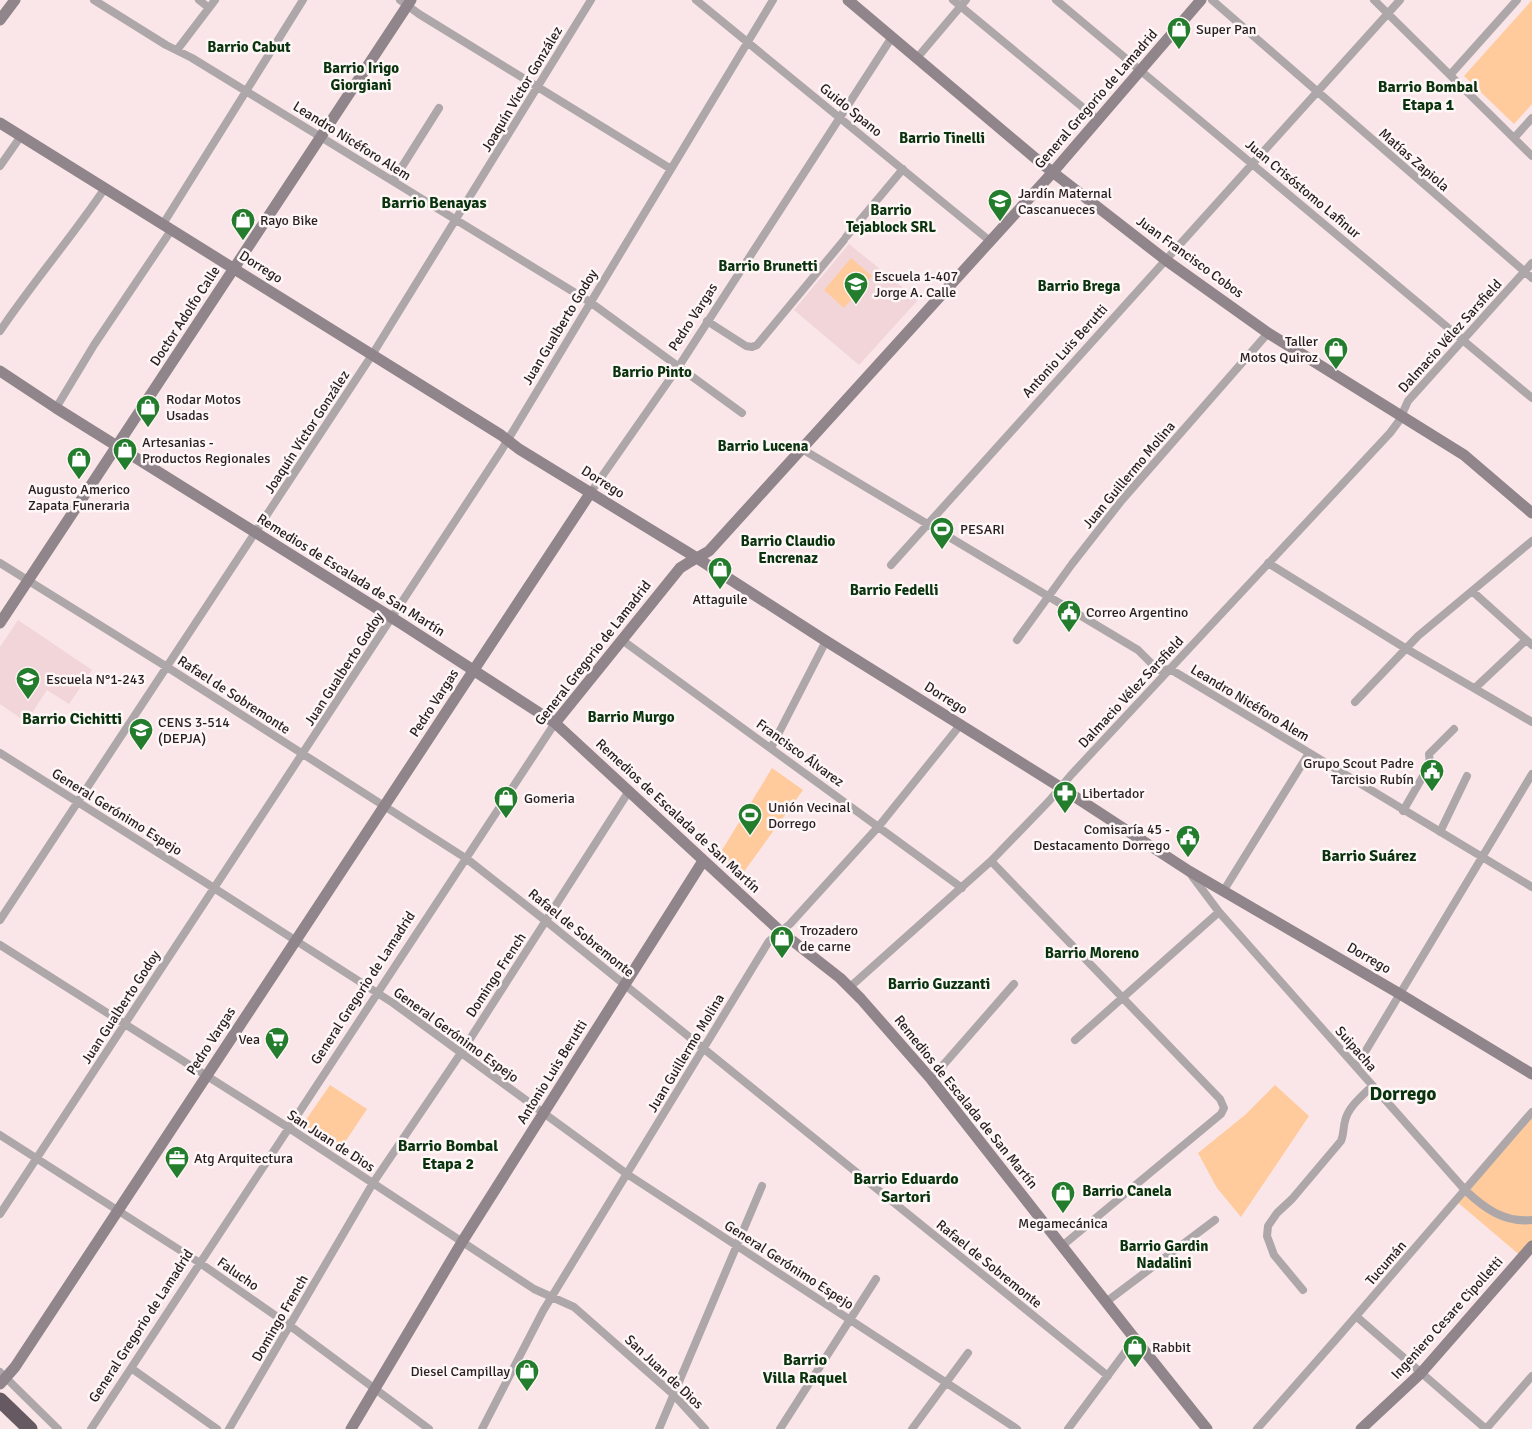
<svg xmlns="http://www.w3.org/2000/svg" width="1532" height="1429" font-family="Signika,sans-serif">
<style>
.built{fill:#f1d5d8}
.green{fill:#ffcb9c}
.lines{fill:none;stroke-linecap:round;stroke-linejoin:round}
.street{stroke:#aea7aa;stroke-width:8}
.secondary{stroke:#8f858b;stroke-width:11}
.highway{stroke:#675961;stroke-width:15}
.labels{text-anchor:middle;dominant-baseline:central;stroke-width:5;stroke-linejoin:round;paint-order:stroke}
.poi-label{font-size:14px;fill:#261f20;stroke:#fff6f7;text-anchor:start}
.street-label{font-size:14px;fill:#261f20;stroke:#fff6f7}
.neighbourhood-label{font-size:15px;font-weight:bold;fill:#08330c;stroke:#fff6f7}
.quarter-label{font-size:16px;font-weight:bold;fill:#08330c;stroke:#fff6f7}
.district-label{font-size:19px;font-weight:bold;fill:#08330c;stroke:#fff6f7}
</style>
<rect width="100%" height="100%" fill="#fae6e8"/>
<path class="built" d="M 849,244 L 918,300 L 859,365 L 794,310 Z
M 18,620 L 92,670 L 69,704 L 47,690 L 26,722 L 0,704 L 0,647 Z"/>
<path class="green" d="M 1532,0 L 1532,104 L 1514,124 L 1464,76 Z
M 851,258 L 872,276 L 844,308 L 824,290 Z
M 772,768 L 803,790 L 738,880 L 719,862 L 719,855 Z
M 330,1085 L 367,1109 L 341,1148 L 307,1127 L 305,1121 Z
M 1275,1085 L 1309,1116 L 1241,1217 L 1217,1188 L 1198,1153 L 1245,1115 Z
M 1532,1112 L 1532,1246 L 1522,1257 L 1456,1201 Z"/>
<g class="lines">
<path class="street" d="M 94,0 L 166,45 L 192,58 L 590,302 L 742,413
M 199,0 L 209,8
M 400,0 L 419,14 L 671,169
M 696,0 L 990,241
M 953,0 L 1098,120
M 1056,0 L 1532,398
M 1212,0 L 1532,278
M 1374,0 L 1532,156
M 177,50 L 215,0
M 917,58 L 966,0
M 1450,75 L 1517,0
M 1514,138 L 1532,118
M 0,166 L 21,136
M 393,181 L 439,108
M 163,224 L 303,0
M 846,237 L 903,169
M 707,321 L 746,346 L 752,347 L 757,345 L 844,240
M 0,331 C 33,282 72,237 105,188
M 56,408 L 94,345 L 172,229
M 802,449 L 1138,650 L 1158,670 L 1170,669 L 1532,887
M 591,492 L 679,366 L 892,37
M 0,563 L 167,667 L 467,859 L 546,921 L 1108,1376
M 1268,563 L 1405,648 L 1532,722
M 891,565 L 1400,0
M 1472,591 L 1532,645
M 622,640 L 962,888
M 1017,640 L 1072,564 L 1122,500 L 1268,333
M 1475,688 L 1526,640
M 1355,702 L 1418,636 L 1532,541
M 771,748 L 826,641
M 0,753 L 203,881 L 393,1003 L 627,1174 L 1017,1429
M 1403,811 L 1430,764 L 1429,754 L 1454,729
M 1440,832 L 1467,776
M 991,861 L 1220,1099 L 1224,1108 L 1221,1114 L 1062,1246
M 1192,876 L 1219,912 L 1465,1190 C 1484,1208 1504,1223 1532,1220
M 1224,890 L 1309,753
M 0,920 L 372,355 L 591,0
M 0,945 L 289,1128 L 534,1289 L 574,1307 L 674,1395 L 705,1429
M 850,987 L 991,861 L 1049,801 L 1071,775 L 1390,433 L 1399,421 L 1408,401 L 1532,263
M 1075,1040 L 1219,912
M 1356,1067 L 1532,774
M 931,1079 L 1014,984
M 0,1135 L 200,1263 L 289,1325 L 429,1429
M 0,1214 L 501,451 L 773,0
M 1303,1290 L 1274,1255 L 1267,1236 L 1268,1226 L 1277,1213 L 1292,1199 L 1341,1141 C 1344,1134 1343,1128 1345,1121 C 1348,1107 1362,1096 1372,1086
M 1106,1302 L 1215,1220
M 1357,1317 L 1486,1429
M 131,1368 L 217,1429
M 0,1372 L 58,1429
M 91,1429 L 555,723
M 229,1429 L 373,1183 L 461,1053 L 629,791
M 482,1429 L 543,1311 L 769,941 L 790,924 L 879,826 L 961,724
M 659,1429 L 762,1186
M 780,1429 L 876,1279
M 912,1429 L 968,1353
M 1068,1429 L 1135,1339
M 1257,1429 L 1338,1337 L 1532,1112
M 1486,1429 L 1532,1376"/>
<path class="secondary" d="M 848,0 L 1041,163 L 1167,261 L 1268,333 L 1464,455 L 1532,513
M 0,20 L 15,0
M 0,123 L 501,435 L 519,449 L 697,558 L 826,641 L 1060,787 L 1189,871 L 1400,994 L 1532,1074
M 0,371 L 56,408 L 402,624 L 555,723 L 780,931 L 840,978 L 861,999 L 931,1079 L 1135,1339 L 1207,1429
M 0,623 L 411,0
M 555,723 L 680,568 L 688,563 L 709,551 L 1053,172 L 1201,0
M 0,1384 L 15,1367 L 591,492
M 351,1429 L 462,1242 L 703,861
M 1361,1429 L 1421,1373 L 1532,1246"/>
<path class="highway" d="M 0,1400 L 30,1429"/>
</g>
<defs>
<symbol id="shop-pin" viewBox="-11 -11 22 30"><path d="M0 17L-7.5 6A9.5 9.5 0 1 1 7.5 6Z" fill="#247d2c" stroke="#fff6f7"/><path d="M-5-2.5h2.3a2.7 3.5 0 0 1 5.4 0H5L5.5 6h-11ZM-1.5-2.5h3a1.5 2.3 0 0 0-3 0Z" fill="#fff"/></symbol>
<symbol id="school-pin" viewBox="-11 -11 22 30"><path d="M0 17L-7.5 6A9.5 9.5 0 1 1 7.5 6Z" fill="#247d2c" stroke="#fff6f7"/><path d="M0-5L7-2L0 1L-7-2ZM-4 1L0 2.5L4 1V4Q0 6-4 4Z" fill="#fff"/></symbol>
<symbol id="stadium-pin" viewBox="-11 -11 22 30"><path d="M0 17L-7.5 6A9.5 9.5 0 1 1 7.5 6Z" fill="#247d2c" stroke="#fff6f7"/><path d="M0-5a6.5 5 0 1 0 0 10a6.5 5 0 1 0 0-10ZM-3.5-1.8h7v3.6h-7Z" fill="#fff"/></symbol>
<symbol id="civic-pin" viewBox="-11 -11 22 30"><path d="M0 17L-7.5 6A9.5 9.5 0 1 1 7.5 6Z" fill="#247d2c" stroke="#fff6f7"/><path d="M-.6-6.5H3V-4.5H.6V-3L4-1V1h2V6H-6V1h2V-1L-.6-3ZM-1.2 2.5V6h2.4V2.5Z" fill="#fff"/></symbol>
<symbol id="university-pin" viewBox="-11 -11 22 30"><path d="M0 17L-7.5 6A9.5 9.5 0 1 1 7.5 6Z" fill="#247d2c" stroke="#fff6f7"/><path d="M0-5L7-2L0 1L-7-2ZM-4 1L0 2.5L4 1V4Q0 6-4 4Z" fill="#fff"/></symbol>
<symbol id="pharmacy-pin" viewBox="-11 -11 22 30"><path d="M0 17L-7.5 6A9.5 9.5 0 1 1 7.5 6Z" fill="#247d2c" stroke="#fff6f7"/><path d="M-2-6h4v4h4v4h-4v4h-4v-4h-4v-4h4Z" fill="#fff"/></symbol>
<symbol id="supermarket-pin" viewBox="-11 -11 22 30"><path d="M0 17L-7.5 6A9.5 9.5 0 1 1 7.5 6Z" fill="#247d2c" stroke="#fff6f7"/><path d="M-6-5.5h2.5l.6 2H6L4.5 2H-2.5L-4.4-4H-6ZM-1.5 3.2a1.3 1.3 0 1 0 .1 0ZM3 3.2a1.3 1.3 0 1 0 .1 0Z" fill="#fff"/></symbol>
<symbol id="office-pin" viewBox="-11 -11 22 30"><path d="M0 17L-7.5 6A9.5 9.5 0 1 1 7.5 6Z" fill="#247d2c" stroke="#fff6f7"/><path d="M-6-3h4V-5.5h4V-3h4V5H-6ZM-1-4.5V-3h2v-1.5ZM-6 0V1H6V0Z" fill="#fff"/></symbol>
</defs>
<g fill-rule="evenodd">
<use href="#shop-pin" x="1165" y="15" width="28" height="38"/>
<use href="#school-pin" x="986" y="187" width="28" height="38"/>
<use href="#shop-pin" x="229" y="206" width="28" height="38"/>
<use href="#school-pin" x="842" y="270" width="28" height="38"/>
<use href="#shop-pin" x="1322" y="335" width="28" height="38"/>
<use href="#shop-pin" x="134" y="393" width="28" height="38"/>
<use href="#shop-pin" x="111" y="436" width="28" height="38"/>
<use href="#shop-pin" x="65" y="445" width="28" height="38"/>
<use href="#stadium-pin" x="928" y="515" width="28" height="38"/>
<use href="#shop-pin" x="706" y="555" width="28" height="38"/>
<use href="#civic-pin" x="1055" y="598" width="28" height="38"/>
<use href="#school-pin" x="14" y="665" width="28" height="38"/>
<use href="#university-pin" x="127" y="716" width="28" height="38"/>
<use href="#civic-pin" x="1418" y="757" width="28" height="38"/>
<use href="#pharmacy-pin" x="1051" y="779" width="28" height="38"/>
<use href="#shop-pin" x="492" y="784" width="28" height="38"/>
<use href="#stadium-pin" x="736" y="801" width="28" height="38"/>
<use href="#civic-pin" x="1174" y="823" width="28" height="38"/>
<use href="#shop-pin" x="768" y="924" width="28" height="38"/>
<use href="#supermarket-pin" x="263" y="1025" width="28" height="38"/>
<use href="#office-pin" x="163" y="1144" width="28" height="38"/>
<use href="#shop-pin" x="1049" y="1179" width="28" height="38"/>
<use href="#shop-pin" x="1121" y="1333" width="28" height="38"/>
<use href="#shop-pin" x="513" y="1357" width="28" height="38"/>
</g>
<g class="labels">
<g class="poi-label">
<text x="1196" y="29">Super Pan</text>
<text x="1018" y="193">Jardín Maternal<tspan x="1018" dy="16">Cascanueces</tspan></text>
<text x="260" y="220">Rayo Bike</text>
<text x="874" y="276">Escuela 1-407<tspan x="874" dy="16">Jorge A. Calle</tspan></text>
<text x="1318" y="341" text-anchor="end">Taller<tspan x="1318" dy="16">Motos Quiroz</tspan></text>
<text x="166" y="399">Rodar Motos<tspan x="166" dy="16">Usadas</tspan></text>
<text x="142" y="442">Artesanias -<tspan x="142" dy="16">Productos Regionales</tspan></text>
<text x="79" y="489" text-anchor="middle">Augusto Americo<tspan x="79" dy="16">Zapata Funeraria</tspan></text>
<text x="960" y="529">PESARI</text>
<text x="720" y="599" text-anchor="middle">Attaguile</text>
<text x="1086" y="612">Correo Argentino</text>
<text x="46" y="679">Escuela N°1-243</text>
<text x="158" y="722">CENS 3-514<tspan x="158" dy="16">(DEPJA)</tspan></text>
<text x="1414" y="763" text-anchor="end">Grupo Scout Padre<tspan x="1414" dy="16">Tarcisio Rubín</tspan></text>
<text x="1082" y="793">Libertador</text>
<text x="524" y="798">Gomeria</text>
<text x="768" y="807">Unión Vecinal<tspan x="768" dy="16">Dorrego</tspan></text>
<text x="1170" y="829" text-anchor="end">Comisaría 45 -<tspan x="1170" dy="16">Destacamento Dorrego</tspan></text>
<text x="800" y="930">Trozadero<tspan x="800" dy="16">de carne</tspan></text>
<text x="260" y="1039" text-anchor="end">Vea</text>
<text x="194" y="1158">Atg Arquitectura</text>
<text x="1063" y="1223" text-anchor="middle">Megamecánica</text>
<text x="1152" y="1347">Rabbit</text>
<text x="510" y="1371" text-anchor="end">Diesel Campillay</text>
</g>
<g class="street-label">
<text transform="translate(522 89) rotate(-59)">Joaquín Víctor González</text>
<text transform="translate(1096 99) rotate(-49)">General Gregorio de Lamadrid</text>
<text transform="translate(851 110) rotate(39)">Guido Spano</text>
<text transform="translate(352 141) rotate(32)">Leandro Nicéforo Alem</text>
<text transform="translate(1414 160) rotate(41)">Matías Zapiola</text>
<text transform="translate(1303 189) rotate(40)">Juan Crisóstomo Lafinur</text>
<text transform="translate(1190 257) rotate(36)">Juan Francisco Cobos</text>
<text transform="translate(261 267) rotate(32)">Dorrego</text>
<text transform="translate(185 316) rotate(-57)">Doctor Adolfo Calle</text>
<text transform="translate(693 317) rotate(-57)">Pedro Vargas</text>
<text transform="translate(560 327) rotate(-59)">Juan Gualberto Godoy</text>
<text transform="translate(1450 336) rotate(-48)">Dalmacio Vélez Sarsfield</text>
<text transform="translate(1065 351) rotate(-48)">Antonio Luis Berutti</text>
<text transform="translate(307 432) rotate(-57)">Joaquín Víctor González</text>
<text transform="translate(1129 475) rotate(-50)">Juan Guillermo Molina</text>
<text transform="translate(603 482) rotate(32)">Dorrego</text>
<text transform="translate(351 575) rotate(32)">Remedios de Escalada de San Martín</text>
<text transform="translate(593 653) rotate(-52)">General Gregorio de Lamadrid</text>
<text transform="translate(344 669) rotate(-57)">Juan Gualberto Godoy</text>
<text transform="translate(1131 692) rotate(-47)">Dalmacio Vélez Sarsfield</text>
<text transform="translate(234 695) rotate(33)">Rafael de Sobremonte</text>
<text transform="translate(946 698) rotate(32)">Dorrego</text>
<text transform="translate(434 703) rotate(-57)">Pedro Vargas</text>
<text transform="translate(1250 703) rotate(31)">Leandro Nicéforo Alem</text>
<text transform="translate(800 753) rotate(36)">Francisco Álvarez</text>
<text transform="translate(117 812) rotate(32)">General Gerónimo Espejo</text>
<text transform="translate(678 816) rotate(43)">Remedios de Escalada de San Martín</text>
<text transform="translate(581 933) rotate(39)">Rafael de Sobremonte</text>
<text transform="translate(1369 958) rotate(30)">Dorrego</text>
<text transform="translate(496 975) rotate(-57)">Domingo French</text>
<text transform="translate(363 988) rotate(-57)">General Gregorio de Lamadrid</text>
<text transform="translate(121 1007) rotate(-57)">Juan Gualberto Godoy</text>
<text transform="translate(456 1035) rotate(36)">General Gerónimo Espejo</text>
<text transform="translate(211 1041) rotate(-57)">Pedro Vargas</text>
<text transform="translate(1356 1049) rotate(49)">Suipacha</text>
<text transform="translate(686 1053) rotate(-59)">Juan Guillermo Molina</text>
<text transform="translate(552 1072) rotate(-58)">Antonio Luis Berutti</text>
<text transform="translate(966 1102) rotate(51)">Remedios de Escalada de San Martín</text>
<text transform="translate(331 1141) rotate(33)">San Juan de Dios</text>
<text transform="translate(1386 1263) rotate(-49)">Tucumán</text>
<text transform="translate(989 1264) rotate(39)">Rafael de Sobremonte</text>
<text transform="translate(789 1265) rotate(33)">General Gerónimo Espejo</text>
<text transform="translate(238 1274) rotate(35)">Falucho</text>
<text transform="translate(280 1318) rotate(-60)">Domingo French</text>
<text transform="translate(1447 1318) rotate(-48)">Ingeniero Cesare Cipolletti</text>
<text transform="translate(141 1326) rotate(-57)">General Gregorio de Lamadrid</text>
<text transform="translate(664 1372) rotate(43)">San Juan de Dios</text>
</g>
<g class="neighbourhood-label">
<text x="249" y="47">Barrio Cabut</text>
<text x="361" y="68">Barrio Irigo<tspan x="361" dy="17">Giorgiani</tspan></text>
<text x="942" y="138">Barrio Tinelli</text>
<text x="891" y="210">Barrio<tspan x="891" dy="17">Tejablock SRL</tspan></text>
<text x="768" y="266">Barrio Brunetti</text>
<text x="1079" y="286">Barrio Brega</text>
<text x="652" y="372">Barrio Pinto</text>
<text x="763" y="446">Barrio Lucena</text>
<text x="788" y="541">Barrio Claudio<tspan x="788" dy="17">Encrenaz</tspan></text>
<text x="894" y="590">Barrio Fedelli</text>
<text x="631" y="717">Barrio Murgo</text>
<text x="1092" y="953">Barrio Moreno</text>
<text x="939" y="984">Barrio Guzzanti</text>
<text x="1127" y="1191">Barrio Canela</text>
<text x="1164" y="1246">Barrio Gardin<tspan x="1164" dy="17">Nadalini</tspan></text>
</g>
<g class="quarter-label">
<text x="1428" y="87">Barrio Bombal<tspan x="1428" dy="18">Etapa 1</tspan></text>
<text x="434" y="203">Barrio Benayas</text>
<text x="72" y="719">Barrio Cichitti</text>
<text x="1369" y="856">Barrio Suárez</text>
<text x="448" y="1146">Barrio Bombal<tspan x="448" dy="18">Etapa 2</tspan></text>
<text x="906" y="1179">Barrio Eduardo<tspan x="906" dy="18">Sartori</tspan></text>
<text x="805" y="1360">Barrio<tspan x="805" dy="18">Villa Raquel</tspan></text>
</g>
<g class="district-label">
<text x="1403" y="1094">Dorrego</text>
</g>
</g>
</svg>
